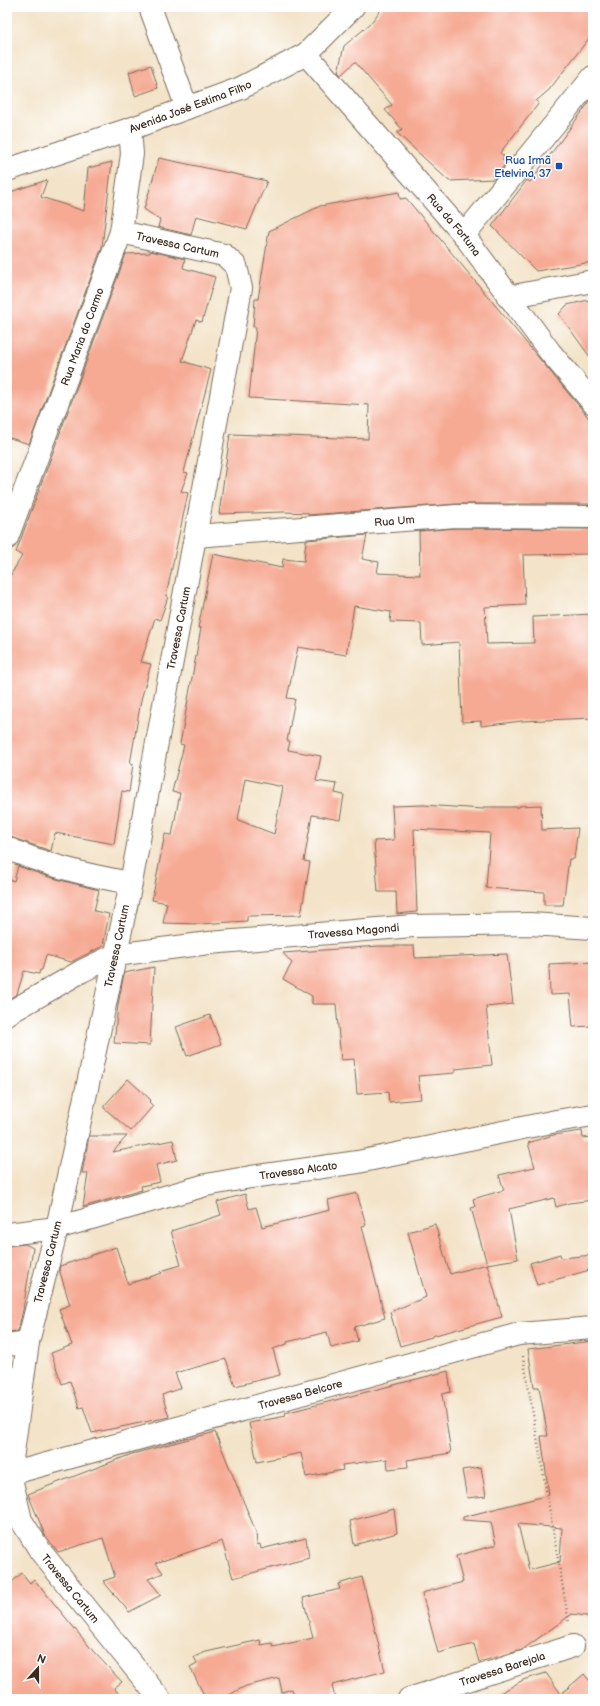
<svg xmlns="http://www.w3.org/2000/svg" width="600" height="1706" font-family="'Balsamiq Sans',sans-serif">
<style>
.building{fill:#f6aa94;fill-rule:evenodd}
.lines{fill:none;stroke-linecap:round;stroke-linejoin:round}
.minor-casing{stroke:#7b6b5a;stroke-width:24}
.path{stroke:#7b6b5a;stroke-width:2.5;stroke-dasharray:1 3;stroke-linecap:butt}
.minor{stroke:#fff;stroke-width:22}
.transit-dot{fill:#1a4fb4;stroke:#fff;stroke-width:1.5}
.labels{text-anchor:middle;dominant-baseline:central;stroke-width:3;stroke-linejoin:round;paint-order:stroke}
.street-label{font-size:11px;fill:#3b2a1e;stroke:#fff}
.transit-label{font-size:11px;fill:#164399;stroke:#fff;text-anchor:end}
</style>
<rect width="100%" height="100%" fill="#fff"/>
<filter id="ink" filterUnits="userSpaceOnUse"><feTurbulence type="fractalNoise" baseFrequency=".025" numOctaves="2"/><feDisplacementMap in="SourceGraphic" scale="8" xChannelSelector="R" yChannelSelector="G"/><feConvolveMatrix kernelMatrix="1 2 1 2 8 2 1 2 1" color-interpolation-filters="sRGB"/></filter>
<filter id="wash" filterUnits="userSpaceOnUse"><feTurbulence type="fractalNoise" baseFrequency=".012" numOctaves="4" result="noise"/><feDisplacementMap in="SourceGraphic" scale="16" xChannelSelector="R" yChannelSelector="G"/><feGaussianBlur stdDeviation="0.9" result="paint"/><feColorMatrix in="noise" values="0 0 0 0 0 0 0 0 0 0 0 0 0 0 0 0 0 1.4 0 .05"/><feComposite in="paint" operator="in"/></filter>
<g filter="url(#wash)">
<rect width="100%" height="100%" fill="#f3e3c8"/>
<g id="blocks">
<path class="building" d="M 383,7 L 593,7 L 593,33 L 549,90 L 536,101 L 539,103 L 500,153 L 504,156 L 502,160 L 506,163 L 494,179 L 449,181 L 397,133 L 402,129 L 385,110 L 392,105 L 355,62 L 341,75 L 338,72 L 344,46 L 370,24 Z
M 151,65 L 158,88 L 135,96 L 129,72 Z
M 593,97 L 593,262 L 536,271 L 492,226 L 527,180 L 530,182 Z
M 159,158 L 267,181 L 247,229 L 196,216 L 191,235 L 158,227 L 160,220 L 144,209 Z
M 112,162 L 102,247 L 29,444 L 7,437 L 7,193 L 47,180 L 41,197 L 84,211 L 88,168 Z
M 399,192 L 400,199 L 406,198 L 593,423 L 593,504 L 456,504 L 308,515 L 308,513 L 284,512 L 219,514 L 230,434 L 368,439 L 369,405 L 249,398 L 256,327 L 253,327 L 255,299 L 258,299 L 269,231 L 320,206 Z
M 151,251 L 185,259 L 183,268 L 215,277 L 202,322 L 196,320 L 182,361 L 211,370 L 184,472 L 188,473 L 181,491 L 188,493 L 166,596 L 168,597 L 160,620 L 155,618 L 141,662 L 151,664 L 141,700 L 135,735 L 130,764 L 133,764 L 129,792 L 122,791 L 114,844 L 55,833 L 51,851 L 7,836 L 7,581 L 22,556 L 16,552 L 126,254 L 150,253 Z
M 593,299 L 593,361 L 559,314 L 567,305 Z
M 456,528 L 593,529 L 593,554 L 523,555 L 525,605 L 485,607 L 487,644 L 534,643 L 533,617 L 593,614 L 593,718 L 522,721 L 481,726 L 481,721 L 462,722 L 459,642 L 422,645 L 421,623 L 390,622 L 391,612 L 354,606 L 346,655 L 298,647 L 287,698 L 295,699 L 287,741 L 290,741 L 288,750 L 321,756 L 316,781 L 337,784 L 335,793 L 344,795 L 340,820 L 312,815 L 304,861 L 310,862 L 301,915 L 247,916 L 247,921 L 200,924 L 163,923 L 167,903 L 152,900 L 165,834 L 172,835 L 180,793 L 172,792 L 184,745 L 180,744 L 201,628 L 198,628 L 213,554 L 282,568 L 283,559 L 304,561 L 306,540 L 367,535 L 362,559 L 379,562 L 377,573 L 420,575 L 419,531 ZM 245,779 L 283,787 L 274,834 L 238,820 Z
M 423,805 L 483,809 L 483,807 L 519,807 L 519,806 L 541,805 L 542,830 L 578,828 L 574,859 L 569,859 L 563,905 L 544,905 L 544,892 L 486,888 L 490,833 L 414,829 L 417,912 L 397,914 L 396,892 L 378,892 L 374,841 L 394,840 L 392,806 Z
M 18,866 L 49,877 L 99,890 L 94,911 L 109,914 L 103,946 L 71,962 L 46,955 L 42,970 L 40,970 L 39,974 L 24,971 L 17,994 L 7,1000 L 7,879 L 14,881 Z
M 379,946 L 414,946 L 415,958 L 507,954 L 513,1004 L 486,1007 L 492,1065 L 455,1069 L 455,1073 L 418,1076 L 421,1099 L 389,1102 L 388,1092 L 357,1094 L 354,1059 L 341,1060 L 336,1004 L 312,1004 L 312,996 L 283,979 L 292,963 L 283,953 Z
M 593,962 L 593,1026 L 573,1027 L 570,994 L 550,995 L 549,964 Z
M 154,967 L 150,1045 L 114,1043 L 118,1005 L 124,973 Z
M 210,1015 L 221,1044 L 187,1056 L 176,1027 Z
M 128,1079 L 151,1100 L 149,1102 L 153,1106 L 131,1131 L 104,1108 L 104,1106 Z
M 582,1131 L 583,1138 L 593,1137 L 593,1200 L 569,1203 L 556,1207 L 554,1198 L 509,1209 L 518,1259 L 487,1264 L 471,1208 L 475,1207 L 473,1199 L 504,1190 L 499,1175 L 535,1167 L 528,1143 L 553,1135 Z
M 89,1136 L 127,1136 L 113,1152 L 173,1140 L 177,1160 L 156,1165 L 160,1182 L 141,1186 L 142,1190 L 83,1207 L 88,1173 L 82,1173 Z
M 357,1193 L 366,1225 L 362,1226 L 385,1318 L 354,1327 L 358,1341 L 331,1348 L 327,1332 L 287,1342 L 287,1344 L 273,1349 L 280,1375 L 235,1386 L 226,1359 L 175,1373 L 181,1388 L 162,1395 L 169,1417 L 92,1433 L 83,1407 L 79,1408 L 70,1381 L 62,1384 L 51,1353 L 72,1345 L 59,1309 L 70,1305 L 59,1269 L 60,1266 L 116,1247 L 128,1284 L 162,1273 L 161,1271 L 181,1265 L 171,1231 L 221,1215 L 217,1202 L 245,1194 L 249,1209 L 256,1207 L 262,1227 L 330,1210 L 328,1200 Z
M 435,1224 L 450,1274 L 487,1264 L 502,1317 L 432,1336 L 432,1337 L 400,1346 L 390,1312 L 426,1297 L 408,1232 Z
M 25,1244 L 33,1248 L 23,1310 L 18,1331 L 7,1332 L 7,1246 Z
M 560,1254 L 561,1258 L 593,1255 L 593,1269 L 537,1285 L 530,1263 Z
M 593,1341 L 593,1617 L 572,1614 L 522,1650 L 479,1662 L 474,1644 L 438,1653 L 422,1593 L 463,1582 L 456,1556 L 496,1545 L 491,1522 L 463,1520 L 463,1517 L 549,1495 L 541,1436 L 548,1436 L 539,1387 L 534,1387 L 528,1349 ZM 518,1524 L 562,1528 L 560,1562 L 529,1570 Z
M 448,1371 L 451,1392 L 442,1394 L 451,1453 L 407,1460 L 408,1467 L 388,1469 L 387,1459 L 342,1465 L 343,1470 L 306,1477 L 301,1453 L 257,1462 L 249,1423 L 286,1416 L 285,1413 Z
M 215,1432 L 256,1532 L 257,1545 L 260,1544 L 261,1549 L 306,1538 L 309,1558 L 233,1578 L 222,1541 L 156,1563 L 163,1573 L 148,1579 L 161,1595 L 129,1612 L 103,1581 L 115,1577 L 103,1538 L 58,1552 L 45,1535 L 28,1494 L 132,1454 Z
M 481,1467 L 486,1496 L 467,1498 L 462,1470 Z
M 394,1509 L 397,1533 L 354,1545 L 350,1521 Z
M 22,1573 L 30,1583 L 34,1579 L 93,1651 L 122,1682 L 114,1688 L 123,1699 L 7,1699 L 7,1586 Z
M 362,1577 L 385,1671 L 332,1685 L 335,1699 L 295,1699 L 292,1689 L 282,1692 L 279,1678 L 246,1686 L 221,1699 L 206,1699 L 190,1667 L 197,1663 L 194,1657 L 206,1652 L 260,1640 L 261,1645 L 272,1643 L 273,1647 L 313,1638 L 303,1598 L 340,1589 L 338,1584 Z
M 546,1673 L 561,1694 L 584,1674 L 593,1685 L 593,1699 L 490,1699 L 523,1680 Z"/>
</g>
</g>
<g filter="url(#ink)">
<use href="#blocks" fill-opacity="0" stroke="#7b6b5a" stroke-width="1"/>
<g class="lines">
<defs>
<g id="minor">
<path d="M 150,7 L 187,108"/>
<path id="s1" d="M 306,54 L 464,235 L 550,352 L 593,403"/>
<path id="s2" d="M 7,170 L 130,129 L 241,88 L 306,54 L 353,7"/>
<path id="s3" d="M 121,232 L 224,255 L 236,266 L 241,288 L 131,883 L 57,1228 L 28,1342 L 10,1474 L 21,1520 L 41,1552 L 160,1699"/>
<path d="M 464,235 L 593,77"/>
<path d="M 508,297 L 593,281"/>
<path id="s4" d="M 196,536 L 456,516 L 593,517"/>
<path id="s5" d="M 7,538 L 121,232 L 132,154 L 130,129"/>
<path d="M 7,848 C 45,865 90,876 131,883"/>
<path id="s6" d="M 7,1014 L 82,971 L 115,955 L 209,943 L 413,926 L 530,924 L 593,928"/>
<path id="s7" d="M 7,1234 L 57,1228 L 206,1185 L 251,1177 L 358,1162 L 556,1121 L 593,1115"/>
<path d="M 7,1345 L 28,1342"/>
<path id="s8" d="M 10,1474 L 519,1334 L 593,1328"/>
<path id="s9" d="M 409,1699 L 573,1646"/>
</g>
</defs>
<use href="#minor" class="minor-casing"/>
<path class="path" d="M 523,1356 L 569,1623"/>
<use href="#minor" class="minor"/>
</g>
</g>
<rect class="transit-dot" x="555" y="162" width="8" height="8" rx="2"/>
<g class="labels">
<g class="street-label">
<text stroke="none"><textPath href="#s2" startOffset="194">Avenida José Estima Filho</textPath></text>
<text stroke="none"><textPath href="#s1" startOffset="226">Rua da Fortuna</textPath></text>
<text stroke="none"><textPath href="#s3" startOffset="58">Travessa Cartum</textPath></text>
<text stroke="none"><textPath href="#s5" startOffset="215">Rua Maria do Carmo</textPath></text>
<text stroke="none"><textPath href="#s4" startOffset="199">Rua Um</textPath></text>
<text transform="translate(179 628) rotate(-79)">Travessa Cartum</text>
<text stroke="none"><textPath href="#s6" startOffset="363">Travessa Magondi</textPath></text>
<text transform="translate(117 946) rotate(-78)">Travessa Cartum</text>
<text stroke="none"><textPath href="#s7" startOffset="299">Travessa Alcato</textPath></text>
<text transform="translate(48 1262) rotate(-76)">Travessa Cartum</text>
<text stroke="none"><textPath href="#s8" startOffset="301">Travessa Belcore</textPath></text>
<text stroke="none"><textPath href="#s3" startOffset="1485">Travessa Cartum</textPath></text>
<text stroke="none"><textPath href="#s9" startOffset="98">Travessa Barejola</textPath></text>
</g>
<g class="transit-label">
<text x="551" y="160">Rua Irmã<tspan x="551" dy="13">Etelvina, 37</tspan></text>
</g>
</g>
<rect width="600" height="1706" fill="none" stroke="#fff" stroke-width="24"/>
<g transform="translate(38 1668) rotate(21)" stroke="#ffffff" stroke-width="3" paint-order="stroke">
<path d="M0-3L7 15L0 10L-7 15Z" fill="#3b2a1e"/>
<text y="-6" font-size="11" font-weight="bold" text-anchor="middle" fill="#3b2a1e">N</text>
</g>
</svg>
